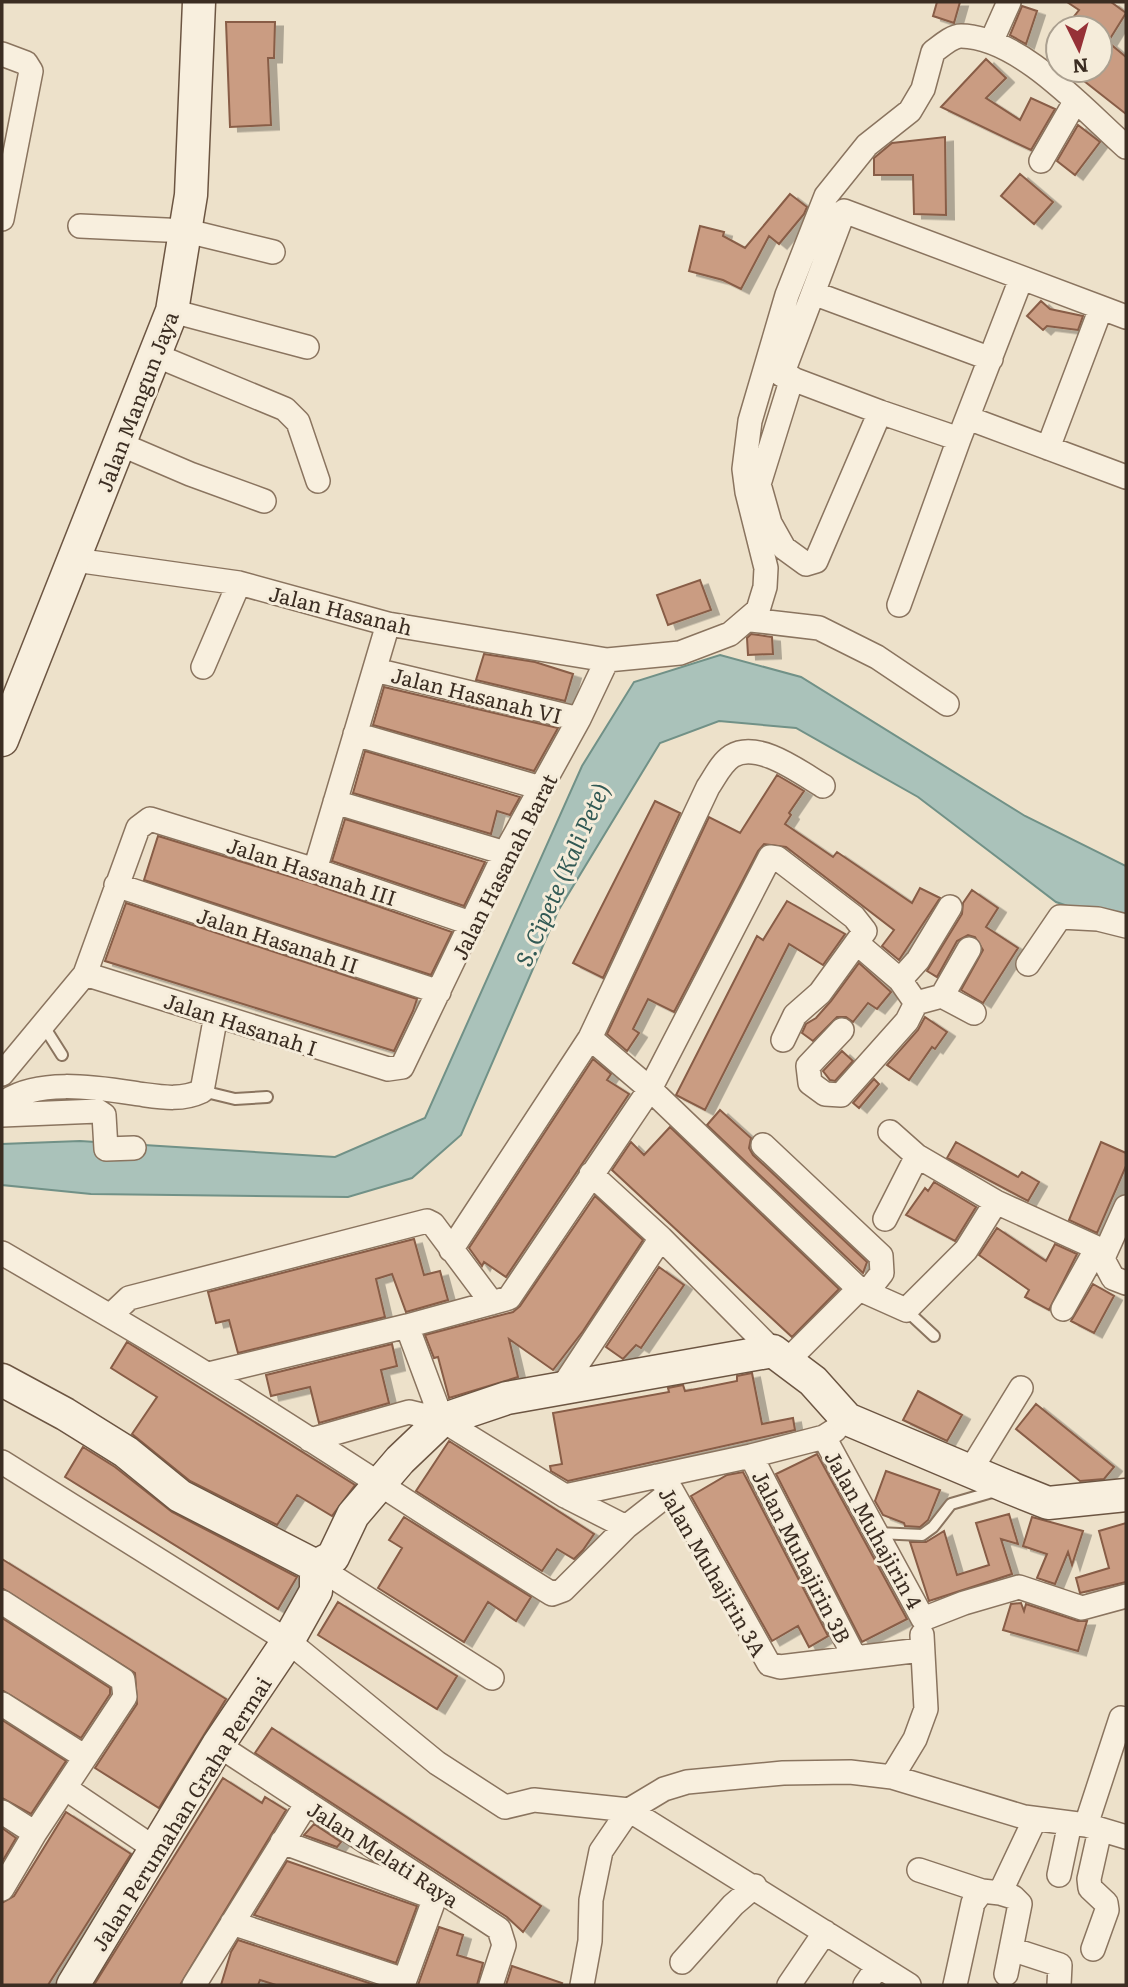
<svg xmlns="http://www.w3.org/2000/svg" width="1128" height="1987" font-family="Literata,serif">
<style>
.water{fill:#aac2ba;stroke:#719187;stroke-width:2}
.building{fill:#ca9c82;stroke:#885d46;stroke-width:2;filter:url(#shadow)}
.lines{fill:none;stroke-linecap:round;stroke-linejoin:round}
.lane-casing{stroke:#8a745f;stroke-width:14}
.street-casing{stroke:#8a745f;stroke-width:26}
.secondary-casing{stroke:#6c5542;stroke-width:35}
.lane{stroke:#f8efde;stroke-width:10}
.street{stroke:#f8efde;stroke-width:23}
.secondary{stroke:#f8efde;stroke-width:32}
.labels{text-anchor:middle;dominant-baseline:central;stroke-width:6;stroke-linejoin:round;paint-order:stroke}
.street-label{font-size:21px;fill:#3b2d22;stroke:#f5ecda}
.water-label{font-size:23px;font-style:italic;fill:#325a55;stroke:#f5ecda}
</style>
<defs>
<filter id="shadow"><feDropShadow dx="8" dy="4.5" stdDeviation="0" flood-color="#0004"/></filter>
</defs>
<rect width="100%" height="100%" fill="#ede1ca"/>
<path class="water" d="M 720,655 L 801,677 L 1025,816 L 1126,866 L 1126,926 L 1056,902 L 918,797 L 796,728 L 719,721 L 660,743 L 558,911 L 461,1135 L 412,1178 L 348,1197 L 91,1194 L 2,1185 L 2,1144 L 80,1141 L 335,1157 L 425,1118 L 582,766 L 634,682 Z"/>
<path class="building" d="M 937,2 L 960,2 L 954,23 L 933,16 Z
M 1067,2 L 1111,2 L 1126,13 L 1108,42 L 1126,57 L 1126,114 L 1070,70 L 1100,70 L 1100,28 L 1065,28 L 1079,10 Z
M 1022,6 L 1037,11 L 1026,44 L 1010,35 Z
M 226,22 L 275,22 L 274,58 L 268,58 L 271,125 L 230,127 Z
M 986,59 L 1006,78 L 986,98 L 1020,120 L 1031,98 L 1055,109 L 1031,150 L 941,107 Z
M 1078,125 L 1100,142 L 1075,175 L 1057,161 Z
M 945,137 L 946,215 L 914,214 L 913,175 L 874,175 L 874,158 L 892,143 Z
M 1020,174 L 1053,202 L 1034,224 L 1001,196 Z
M 790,194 L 807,207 L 804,214 L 779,244 L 769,236 L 741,289 L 723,280 L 689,271 L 700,226 L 724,232 L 723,236 L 745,248 Z
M 1041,301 L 1050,309 L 1083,316 L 1078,330 L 1047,326 L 1043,330 L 1027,316 Z
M 700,580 L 711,610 L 668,625 L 657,595 Z
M 751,634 L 772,637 L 773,654 L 748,655 L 747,638 Z
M 484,654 L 535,662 L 573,674 L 565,701 L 476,680 Z
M 384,687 L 558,728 L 534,771 L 373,725 Z
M 365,751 L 520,797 L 510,815 L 497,811 L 491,834 L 353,793 Z
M 777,775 L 804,791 L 789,813 L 791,815 L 785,824 L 833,857 L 837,852 L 912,903 L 920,888 L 940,898 L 899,960 L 882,946 L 894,930 L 786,847 L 764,844 L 758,851 L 674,1012 L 648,999 L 633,1029 L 639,1033 L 627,1051 L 607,1034 L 709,817 L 740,833 Z
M 655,801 L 680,813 L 603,978 L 573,963 Z
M 345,819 L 485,862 L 464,906 L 332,861 Z
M 158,836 L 311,883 L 452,932 L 431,975 L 144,880 Z
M 972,890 L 998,908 L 986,927 L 1018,948 L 983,1003 L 961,990 L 983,950 L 975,937 L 968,935 L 957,941 L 937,977 L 927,971 L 962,914 L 963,903 Z
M 787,901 L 845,934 L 823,965 L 789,944 L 705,1110 L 676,1095 L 757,936 L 763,940 Z
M 126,903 L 417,999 L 413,1011 L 394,1051 L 105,961 Z
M 859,963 L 891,992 L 877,1009 L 868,1003 L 853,1022 L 846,1017 L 837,1017 L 813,1041 L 802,1033 L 806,1024 L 816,1018 L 831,1001 Z
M 925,1017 L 947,1032 L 935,1049 L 932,1047 L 909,1080 L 887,1065 L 918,1030 Z
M 842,1051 L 853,1061 L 835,1081 L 830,1080 L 823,1071 Z
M 593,1059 L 611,1074 L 607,1080 L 629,1094 L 506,1277 L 484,1262 L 482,1266 L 469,1248 Z
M 874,1079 L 879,1084 L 859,1108 L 853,1103 Z
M 720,1110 L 751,1138 L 749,1148 L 753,1155 L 867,1262 L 863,1273 L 707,1125 Z
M 670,1127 L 839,1289 L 792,1337 L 612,1170 L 631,1142 L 644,1155 Z
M 956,1142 L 1018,1177 L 1022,1172 L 1039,1182 L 1028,1201 L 947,1158 Z
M 1101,1142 L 1126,1153 L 1126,1166 L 1097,1233 L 1069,1220 Z
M 934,1182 L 976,1207 L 955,1241 L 906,1215 L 925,1188 L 928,1191 Z
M 595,1196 L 643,1240 L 583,1331 L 553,1370 L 509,1339 L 518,1377 L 449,1398 L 438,1357 L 434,1358 L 425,1335 L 513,1312 L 520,1306 Z
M 997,1228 L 1046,1261 L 1055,1244 L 1077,1254 L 1049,1310 L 1025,1297 L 1029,1290 L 979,1255 Z
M 414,1239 L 424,1275 L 440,1271 L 448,1300 L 406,1312 L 392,1274 L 376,1279 L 385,1317 L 238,1353 L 229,1320 L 216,1323 L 208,1292 Z
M 659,1267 L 684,1285 L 641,1348 L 636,1345 L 623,1359 L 606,1347 Z
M 1093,1284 L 1114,1296 L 1094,1333 L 1071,1321 Z
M 127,1342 L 355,1485 L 332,1516 L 297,1495 L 277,1525 L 190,1481 L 132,1434 L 157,1397 L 111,1368 Z
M 392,1344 L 397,1366 L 381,1370 L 389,1403 L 319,1423 L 310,1387 L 271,1396 L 266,1375 Z
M 752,1373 L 762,1424 L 793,1418 L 795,1430 L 568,1481 L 551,1471 L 550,1466 L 562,1464 L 553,1413 L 669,1392 L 668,1388 L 683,1385 L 685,1391 L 702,1388 L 737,1381 L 737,1376 Z
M 918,1391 L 962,1415 L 947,1441 L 903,1420 Z
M 1036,1404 L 1114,1467 L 1104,1479 L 1080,1481 L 1016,1429 Z
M 449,1441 L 594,1534 L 583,1550 L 574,1559 L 557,1549 L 542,1571 L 416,1491 Z
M 83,1447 L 115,1467 L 172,1512 L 297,1577 L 278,1609 L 65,1477 Z
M 817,1454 L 907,1619 L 862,1642 L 776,1474 Z
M 886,1471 L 940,1490 L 928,1520 L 920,1527 L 905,1526 L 904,1523 L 883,1515 L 875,1501 Z
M 743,1472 L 828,1636 L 809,1647 L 798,1626 L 772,1641 L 691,1496 L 727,1475 Z
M 1009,1514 L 1018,1544 L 1001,1539 L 1012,1574 L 929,1601 L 910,1542 L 926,1542 L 944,1531 L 957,1575 L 989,1565 L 976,1523 Z
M 404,1517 L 531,1597 L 516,1621 L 488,1602 L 464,1642 L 378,1588 L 402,1548 L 389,1540 Z
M 1032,1517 L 1083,1531 L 1072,1565 L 1068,1552 L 1055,1584 L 1037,1578 L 1047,1554 L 1023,1546 Z
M 1126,1523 L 1126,1582 L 1080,1593 L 1076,1578 L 1109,1568 L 1099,1531 Z
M 2,1559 L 226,1699 L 159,1808 L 95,1768 L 137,1704 L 135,1673 L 2,1588 Z
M 338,1602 L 457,1676 L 437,1709 L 318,1635 Z
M 1021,1603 L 1024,1611 L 1026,1604 L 1078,1621 L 1087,1621 L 1078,1651 L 1003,1630 L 1011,1604 Z
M 2,1618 L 110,1688 L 110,1694 L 81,1738 L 2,1690 Z
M 2,1720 L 66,1761 L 31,1814 L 2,1798 Z
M 272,1728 L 541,1906 L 523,1932 L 507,1917 L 255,1753 Z
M 223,1778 L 262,1803 L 265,1797 L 286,1810 L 180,1985 L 94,1985 Z
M 66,1812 L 131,1854 L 48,1985 L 2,1985 L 2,1903 L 14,1896 Z
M 314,1824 L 341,1842 L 337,1847 L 304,1835 Z
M 2,1828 L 16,1838 L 2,1862 Z
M 287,1861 L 417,1906 L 396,1963 L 254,1915 Z
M 439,1927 L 463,1935 L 457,1955 L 483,1963 L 477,1985 L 418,1985 Z
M 238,1940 L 375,1985 L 276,1985 L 260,1980 L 258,1985 L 221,1985 L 231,1952 Z
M 512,1966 L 562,1983 L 561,1985 L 506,1985 Z"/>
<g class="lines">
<defs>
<path id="lane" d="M 43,1025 L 62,1055
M 202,1091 L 235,1099 L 267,1097
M 906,1310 L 934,1336
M 877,1533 L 922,1535 L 933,1527 L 951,1504 L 999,1490"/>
<path id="street" d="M 992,40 L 1009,2
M 2,54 L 26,63 L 31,71 L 2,219
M 1041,161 L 1075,102
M 80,226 L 187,231 L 273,252
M 813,293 L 991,359
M 172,311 L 307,347
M 155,355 L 285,409 L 298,422 L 318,481
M 792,378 L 759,484 L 770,523 L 784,548 L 806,564 L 816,561 L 880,412 L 959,439 L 899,605
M 880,412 L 782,375 L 844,211 L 1126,317
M 968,418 L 1126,477
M 959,439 L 1021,279
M 120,444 L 190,474 L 264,501
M 1048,448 L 1101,308
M 75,560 L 239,583 L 388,624 L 607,660 L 680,653 L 730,634 L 758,610 L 765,587 L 766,568 L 747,492 L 744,469 L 750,421 L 787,295 L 826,196 L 867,145 L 910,111 L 923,89 L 933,52 C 941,46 952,36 961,36 C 1020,37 1084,110 1126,147
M 751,620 L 819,628 L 877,657 L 947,704
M 203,667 L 239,583
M 375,670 L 579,719
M 355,734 L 541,788
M 335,802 L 505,853
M 315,870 L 388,624
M 116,885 L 439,992
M 858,944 L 900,980 L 918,960 L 950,907
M 1028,964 L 1060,917 L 1098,919 L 1126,926
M 85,974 L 388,1069 L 402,1067 L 505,853 L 579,719 L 607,660
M 942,996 L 969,949
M 916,1003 L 942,996 L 974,1013
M 842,1030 L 808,1066 L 810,1083 L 825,1094 L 841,1095 L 907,1021 L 916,1003 L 900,980
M 590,1038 L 650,1089 L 859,1289 L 787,1361
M 2,1074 L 85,974 L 138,828 L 150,819 L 315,870 L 473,924
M 2,1104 C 36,1077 99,1088 139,1094 C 161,1097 181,1101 202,1091 L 216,1015
M 2,1115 L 98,1111 L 104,1115 L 106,1149 L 134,1148
M 890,1132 L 917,1156 L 996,1202 L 1097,1248 L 1113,1278 L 1126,1283
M 763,1145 L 881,1256 L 882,1273 L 871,1287 L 859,1289
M 591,1174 L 661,1238 L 773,1351
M 885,1219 L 917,1156
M 451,1250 L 590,1038 L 708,787 C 715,777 721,763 732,756 C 758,740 801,773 823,786
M 2,1253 L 110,1316
M 1103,1258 L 1126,1207
M 859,1289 L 906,1310 L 966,1250 L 996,1202
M 492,1303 L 433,1224 L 427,1221 L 129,1298 L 110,1316 C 261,1404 404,1502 552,1594 L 563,1590 L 626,1527 L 672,1491
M 1063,1309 L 1097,1248
M 407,1326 L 442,1420
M 209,1374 L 407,1326 L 509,1298 L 650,1089 L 770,857 L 777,858 L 854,917 L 865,931 L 820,993 L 795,1015 L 783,1040
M 563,1386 L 661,1238
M 824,1437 L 923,1619 L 964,1603 L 1019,1587 L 1082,1608 L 1126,1596
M 310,1440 L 409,1412 L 442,1420 L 565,1496 L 626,1527
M 751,1456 L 854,1656
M 2,1462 L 288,1641 L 437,1763 L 505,1807 L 534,1800 L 629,1810 L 909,1985
M 970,1471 L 1021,1388
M 657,1476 L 672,1491 L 769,1664 L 780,1667 L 921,1650
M 565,1496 L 751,1456 L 824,1437 L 835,1430
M 316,1566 L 492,1678
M 2,1602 L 123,1680 L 125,1697 L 35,1833 L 2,1889
M 2,1704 L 85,1757
M 218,1745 L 499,1929 L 504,1945 L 491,1985
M 892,1777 L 915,1739 L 926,1709 L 922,1635
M 65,1788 L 154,1848
M 2,1812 L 35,1833
M 1086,1825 L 1121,1718
M 282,1842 L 435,1898
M 919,1870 L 982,1891
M 1059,1875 L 1070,1823
M 1000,1893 L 1013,1897 L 1020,1904 L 1011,1949
M 232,1923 L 404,1980
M 1093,1949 L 1107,1910 L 1106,1903 L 1090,1888 L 1089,1879 L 1100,1830
M 682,1962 L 733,1905 L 755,1886
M 1006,1974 L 1011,1949 L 1060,1965 L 1059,1985
M 194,1985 L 307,1803
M 403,1985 L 438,1889
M 582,1985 L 590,1941 L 591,1900 L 601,1851 L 629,1810 L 664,1789 L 687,1782 L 783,1773 L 850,1772 L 892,1777 L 1024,1817 L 1086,1825 L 1126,1837
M 789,1985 L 825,1932
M 865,1985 L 878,1966
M 955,1985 L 973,1903 L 982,1891 L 1000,1893 L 1035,1819"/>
<path id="secondary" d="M 2,740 L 172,311 L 191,195 L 199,2
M 2,1380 L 65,1414 L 126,1452 L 180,1496 L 316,1566 L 333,1557 L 353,1515 L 400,1460 L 442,1420 L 507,1398 L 773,1351 L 813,1381 L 847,1419 L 1008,1487 L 1048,1503 L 1126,1495
M 73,1985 L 218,1745 L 288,1641 L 316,1591 L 316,1566"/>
</defs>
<use href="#lane" class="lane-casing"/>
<use href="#street" class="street-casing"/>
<use href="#secondary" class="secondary-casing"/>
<use href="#lane" class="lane"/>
<use href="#street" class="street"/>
<use href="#secondary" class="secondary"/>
</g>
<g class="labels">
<g class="street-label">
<text transform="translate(136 401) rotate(-69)">Jalan Mangun Jaya</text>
<text transform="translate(341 609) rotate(14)">Jalan Hasanah</text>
<text transform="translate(477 694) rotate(14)">Jalan Hasanah VI</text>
<text transform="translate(503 866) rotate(-63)">Jalan Hasanah Barat</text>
<text transform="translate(312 870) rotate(18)">Jalan Hasanah III</text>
<text transform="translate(278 939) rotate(18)">Jalan Hasanah II</text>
<text transform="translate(241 1023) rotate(18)">Jalan Hasanah I</text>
<text transform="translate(875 1529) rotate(61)">Jalan Muhajirin 4</text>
<text transform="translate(803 1556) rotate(63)">Jalan Muhajirin 3B</text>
<text transform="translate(714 1571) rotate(60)">Jalan Muhajirin 3A</text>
<text transform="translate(180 1813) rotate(-58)">Jalan Perumahan Graha Permai</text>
<text transform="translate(384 1853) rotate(33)">Jalan Melati Raya</text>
</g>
<g class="water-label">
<text transform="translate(561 874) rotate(-66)">S. Cipete (Kali Pete)</text>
</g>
</g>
<rect width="1128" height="1987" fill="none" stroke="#3b2d22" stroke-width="7"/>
<g transform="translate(1079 49) rotate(175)"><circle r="33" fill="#f5ecda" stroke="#aba090" stroke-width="2"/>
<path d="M0-5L12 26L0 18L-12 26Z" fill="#963137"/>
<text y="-10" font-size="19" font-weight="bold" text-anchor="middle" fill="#3b2d22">N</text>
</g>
</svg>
